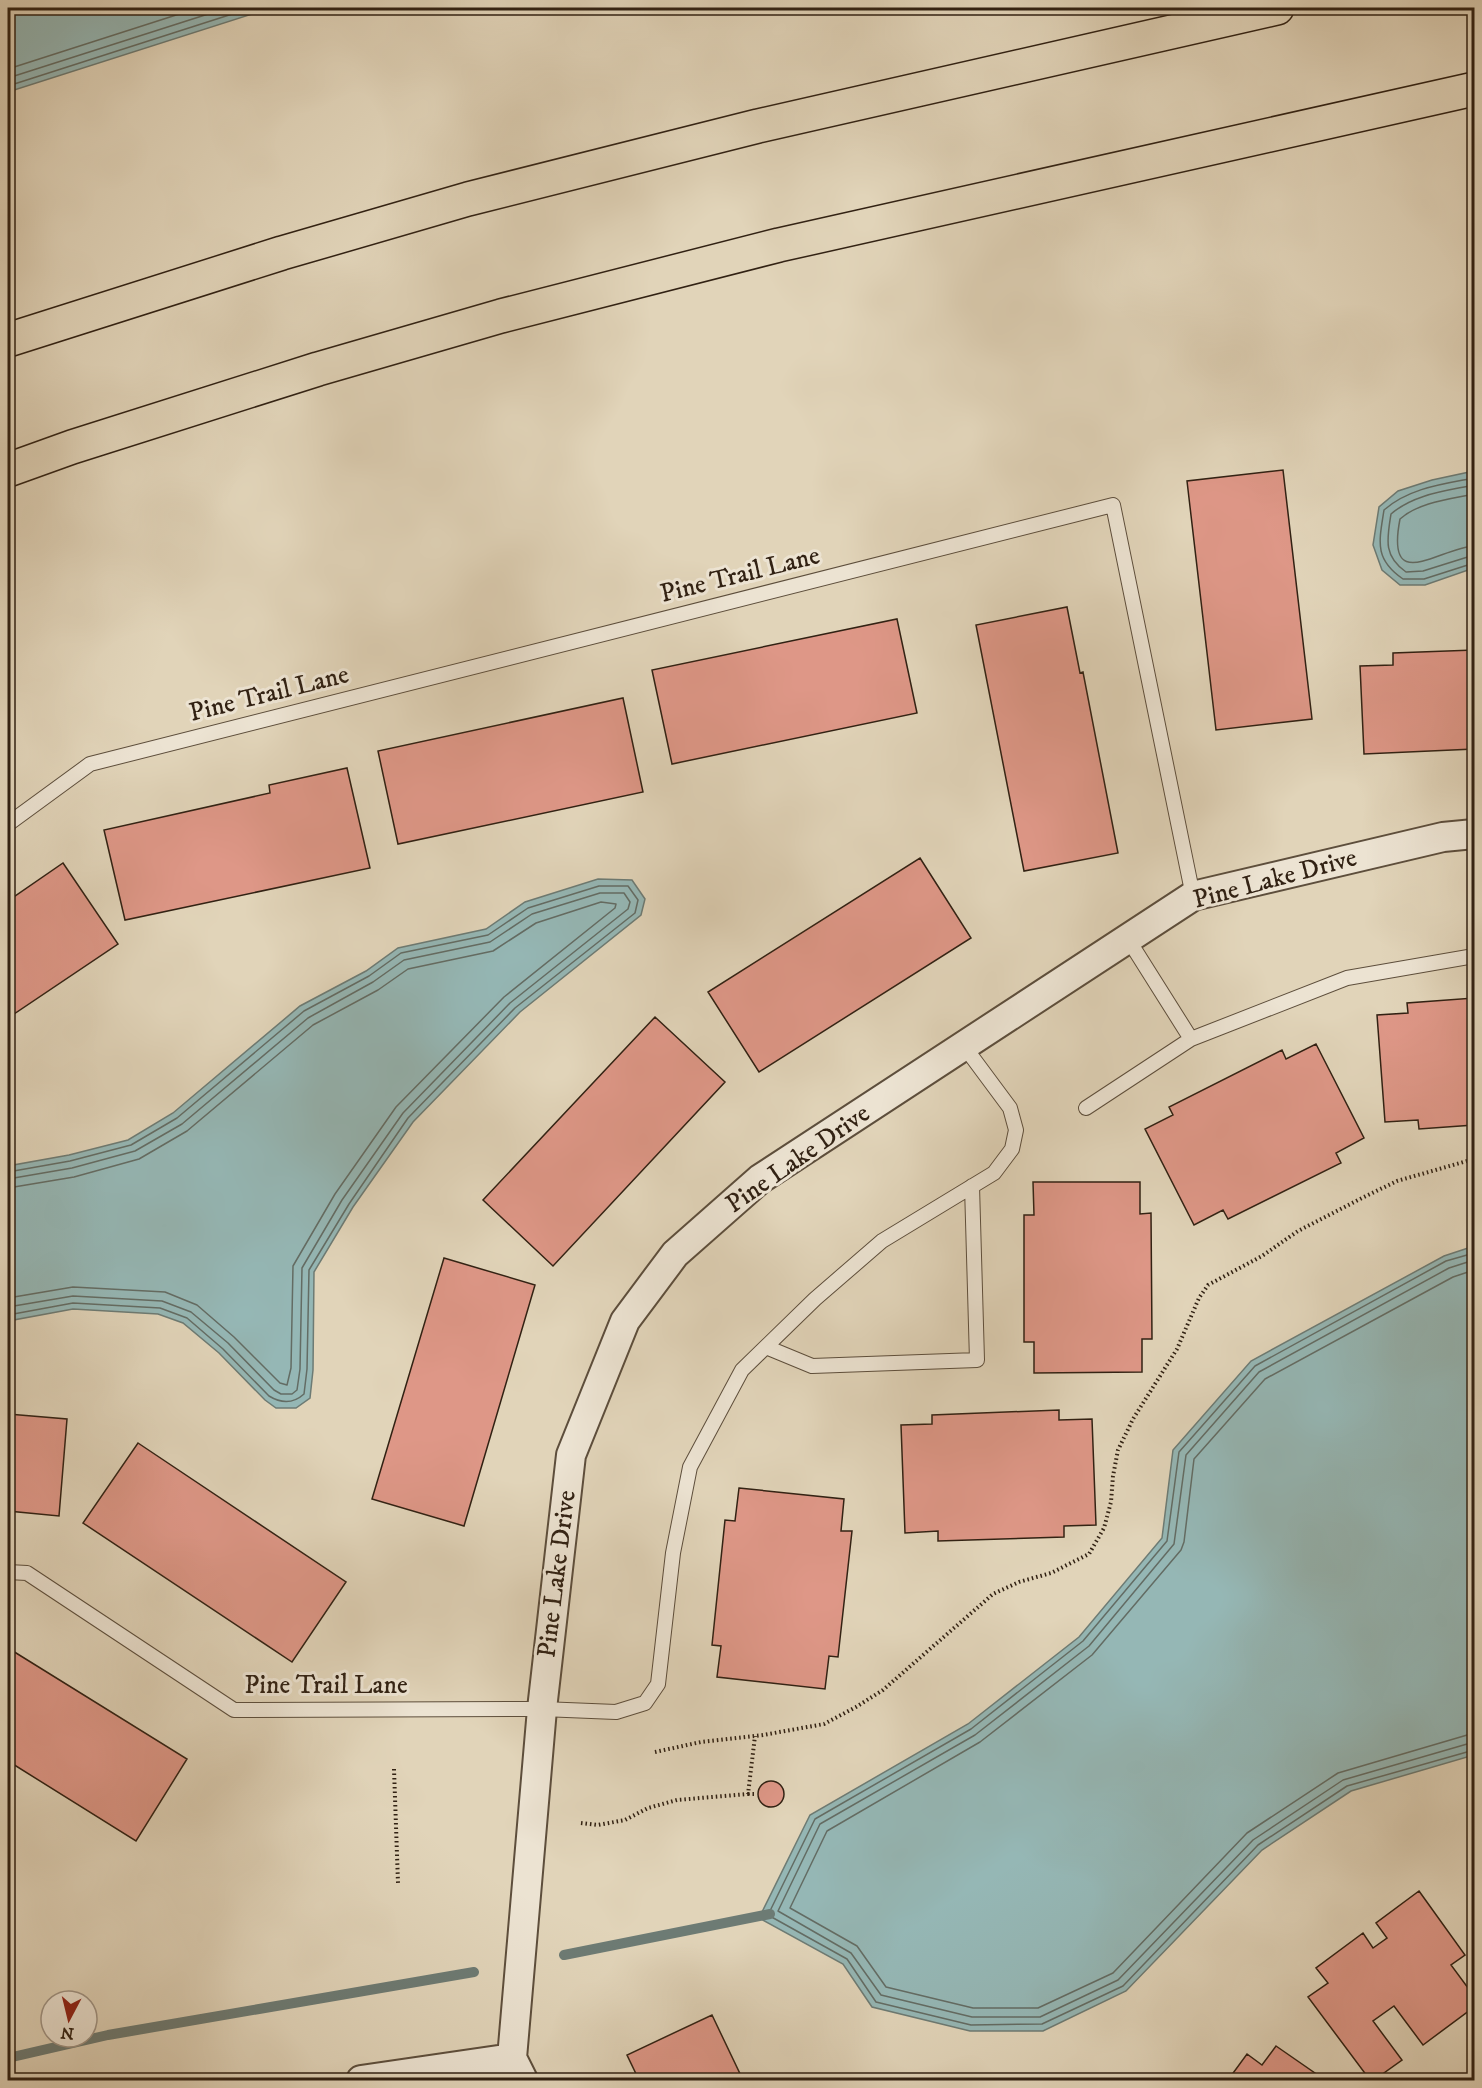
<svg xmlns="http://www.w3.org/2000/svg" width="1482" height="2088" font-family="'IM FELL DW Pica',serif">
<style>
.water{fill:#95b7b5;stroke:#6d7b74;stroke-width:1.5}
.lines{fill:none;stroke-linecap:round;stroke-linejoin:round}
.shore{stroke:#636c64;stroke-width:1.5}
.stream{stroke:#6d7b74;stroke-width:10}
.building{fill:#de9787;stroke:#312113;stroke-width:1.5}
.lane-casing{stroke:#5d4e3c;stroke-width:16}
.street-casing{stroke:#5d4e3c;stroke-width:32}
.highway-casing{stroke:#312113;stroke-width:36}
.path{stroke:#312113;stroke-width:4;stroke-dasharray:1.5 3;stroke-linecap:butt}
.lane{stroke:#ece3d2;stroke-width:14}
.street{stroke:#ece3d2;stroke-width:28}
.highway{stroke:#e1d4b9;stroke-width:33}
.labels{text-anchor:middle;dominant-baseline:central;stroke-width:6;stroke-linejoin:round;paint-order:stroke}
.street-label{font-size:26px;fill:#312113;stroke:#ece3d2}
</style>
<rect width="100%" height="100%" fill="#e1d4b9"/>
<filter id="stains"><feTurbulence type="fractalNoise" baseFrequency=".00333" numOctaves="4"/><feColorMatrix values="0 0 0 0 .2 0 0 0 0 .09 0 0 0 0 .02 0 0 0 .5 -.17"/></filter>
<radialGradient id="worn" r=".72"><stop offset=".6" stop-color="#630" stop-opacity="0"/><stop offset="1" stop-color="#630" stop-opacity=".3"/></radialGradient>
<path class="water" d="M 8,8 L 271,8 L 8,92 Z
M 1474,471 L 1474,568 L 1425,585 L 1400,585 L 1382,570 L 1373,545 L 1379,507 L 1398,491 L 1432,480 Z
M 598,879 L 632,880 L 645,899 L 641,915 L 520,1012 L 413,1122 L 353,1207 L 314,1272 L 313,1370 L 310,1398 L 296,1408 L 276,1408 L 265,1400 L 219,1353 L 183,1323 L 158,1314 L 73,1309 L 8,1321 L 8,1166 L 69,1155 L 128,1140 L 173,1113 L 300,1006 L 366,971 L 398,948 L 486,929 L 525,902 Z
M 1474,1246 L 1474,1755 L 1351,1791 L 1262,1850 L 1126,1991 L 1043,2031 L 970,2031 L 872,2007 L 843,1964 L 759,1918 L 810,1815 L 968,1724 L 1079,1637 L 1162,1538 L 1173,1450 L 1251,1361 L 1444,1256 Z"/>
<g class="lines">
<path class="shore" d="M 8,69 L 198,8
M 8,78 L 227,8
M 8,86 L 251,8
M 1474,478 C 1443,484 1409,488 1384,510 C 1379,542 1374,559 1403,579 L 1424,579 L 1474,563
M 1474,485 C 1446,491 1414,494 1391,514 C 1387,539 1383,556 1406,572 L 1423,571 L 1474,555
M 1474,494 C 1450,499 1419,502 1400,519 C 1385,596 1439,548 1474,546
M 8,1172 L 70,1161 L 131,1145 L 177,1118 L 304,1011 L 369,976 L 401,953 L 488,935 L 528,908 L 599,886 L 628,886 L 638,900 L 635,913 L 515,1008 L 408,1118 L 349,1204 L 309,1270 L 307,1369 L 304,1394 C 293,1404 282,1404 269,1396 L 223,1349 L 187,1318 L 160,1308 L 73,1303 L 8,1315
M 8,1179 L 72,1168 L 135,1151 L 182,1124 L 308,1018 L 373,982 L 404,960 L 490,942 L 532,914 L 600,893 L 624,893 L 630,902 L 628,909 L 510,1003 L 403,1113 L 342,1200 L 302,1268 L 300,1369 L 297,1390 L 292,1394 L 281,1394 L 274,1390 L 228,1343 L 191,1312 L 162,1301 L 73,1296 L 8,1307
M 8,1188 L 74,1177 L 139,1159 L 187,1131 L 313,1025 L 378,990 L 408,969 L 493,951 L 536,923 L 601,902 L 616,904 L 615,908 L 504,997 L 396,1107 L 335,1194 L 293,1266 L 291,1368 L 287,1385 L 280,1383 L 234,1337 L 197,1305 L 165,1292 L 73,1287 L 8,1298
M 1474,1253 L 1446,1261 L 1255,1366 L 1179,1452 L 1167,1541 L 1083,1641 L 971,1729 L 815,1819 L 768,1915 L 847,1959 L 876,2002 L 971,2025 L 1042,2024 L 1123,1986 L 1258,1845 L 1347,1786 L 1474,1750
M 1474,1260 L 1449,1268 L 1259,1372 L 1186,1455 L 1174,1544 L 1089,1646 L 975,1735 L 820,1824 L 778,1911 L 851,1953 L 881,1995 L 972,2017 L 1040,2017 L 1118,1980 L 1253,1840 L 1343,1780 L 1474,1742
M 1474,1270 L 1453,1277 L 1265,1379 L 1194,1459 L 1184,1542 L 1181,1550 L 1092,1655 L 980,1742 L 827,1831 L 790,1908 L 857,1946 L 886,1987 L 973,2008 L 1038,2008 L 1113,1973 L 1247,1833 L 1338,1773 L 1474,1733"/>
<path class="stream" d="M 564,1955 L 770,1914
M 8,2058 L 108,2035 L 474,1972"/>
</g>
<path class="building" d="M 1283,470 L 1312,719 L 1216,730 L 1187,481 Z
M 1067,607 L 1080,673 L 1083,672 L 1118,853 L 1024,871 L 976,625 Z
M 897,619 L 917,713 L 672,764 L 652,670 Z
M 1474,650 L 1474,749 L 1364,754 L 1360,666 L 1393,665 L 1393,653 Z
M 623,698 L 643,792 L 398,844 L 378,751 Z
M 347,768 L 370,868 L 125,920 L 104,830 L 270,793 L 269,785 Z
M 920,858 L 971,938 L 759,1072 L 708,992 Z
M 63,863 L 118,944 L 8,1018 L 8,901 Z
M 1474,998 L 1474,1125 L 1419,1129 L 1418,1120 L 1385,1122 L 1377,1015 L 1408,1013 L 1407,1003 Z
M 655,1017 L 725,1082 L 553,1266 L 483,1200 Z
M 1316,1044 L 1364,1138 L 1336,1153 L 1341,1163 L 1228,1219 L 1223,1210 L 1194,1225 L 1145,1129 L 1173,1115 L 1169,1107 L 1282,1050 L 1286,1059 Z
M 1033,1182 L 1140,1182 L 1140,1214 L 1151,1213 L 1152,1339 L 1142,1339 L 1142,1372 L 1034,1373 L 1034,1342 L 1024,1342 L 1024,1215 L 1034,1215 Z
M 444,1258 L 535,1285 L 464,1526 L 372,1499 Z
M 1059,1410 L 1059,1420 L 1092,1419 L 1096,1525 L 1064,1526 L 1064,1537 L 938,1541 L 938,1531 L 905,1533 L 901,1425 L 932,1424 L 932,1415 Z
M 8,1414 L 67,1419 L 59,1516 L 8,1511 Z
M 138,1443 L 346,1582 L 292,1662 L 83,1523 Z
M 739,1488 L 844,1499 L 841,1531 L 852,1531 L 838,1657 L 829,1656 L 825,1689 L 717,1677 L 721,1646 L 712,1645 L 725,1520 L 735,1521 Z
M 8,1648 L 187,1759 L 136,1841 L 8,1761 Z
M758 1794a13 13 0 1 1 26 0a13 13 0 1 1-26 0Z
M 1419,1891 L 1465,1955 L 1451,1965 L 1474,1996 L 1474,2007 L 1423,2045 L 1394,2006 L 1373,2021 L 1402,2060 L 1374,2080 L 1370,2080 L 1308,1997 L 1328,1983 L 1316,1968 L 1363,1933 L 1373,1948 L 1387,1938 L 1376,1923 Z
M 712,2015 L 743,2080 L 639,2080 L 627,2055 Z
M 1276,2046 L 1325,2080 L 1228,2080 L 1247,2054 L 1262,2065 Z"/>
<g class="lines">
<defs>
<path id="lane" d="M 8,824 L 90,764 L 1113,505 L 1193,896
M 1128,939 L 1191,1039
M 1086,1108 L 1191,1039 L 1347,978 L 1474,956
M 766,1347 L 812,1366 L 977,1360 L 972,1186
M 8,1572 L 27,1573 L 234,1710 L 542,1709 L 616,1712 L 645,1703 L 658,1684 L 673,1553 L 690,1467 L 742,1370 L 815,1299 L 882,1241 L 994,1173 L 1012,1149 L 1016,1130 L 1010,1108 L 964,1046"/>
<path id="street" d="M 361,2080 L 512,2058
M 523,2080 L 512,2058 L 542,1709 L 571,1455 L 625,1321 L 675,1254 L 760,1179 L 1193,896 L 1443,837 L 1474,834"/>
<path id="highway" d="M 8,340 L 282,253 L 468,199 L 758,126 L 1277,8
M 8,470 L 72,447 L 318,369 L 501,316 L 779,245 L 1474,89"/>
</defs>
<use href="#lane" class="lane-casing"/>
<use href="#street" class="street-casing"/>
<use href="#highway" class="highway-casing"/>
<path class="path" d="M 655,1752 L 701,1742 L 763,1735 L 824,1724 L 856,1707 L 883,1690 L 993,1594 L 1019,1582 L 1051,1573 L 1089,1554 L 1104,1528 L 1111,1502 L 1113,1476 L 1118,1450 L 1133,1419 L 1177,1349 L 1199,1298 L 1208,1285 L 1262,1256 L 1298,1231 L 1364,1197 L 1397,1181 L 1474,1159
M 394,1769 L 398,1883
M 748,1794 L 757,1794
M 581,1823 L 598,1825 L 625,1820 L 648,1808 L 677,1800 L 748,1794 L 755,1736"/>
<use href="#lane" class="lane"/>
<use href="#street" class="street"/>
<use href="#highway" class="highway"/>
</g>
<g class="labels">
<g class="street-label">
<text transform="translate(740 575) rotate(-14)">Pine Trail Lane</text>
<text transform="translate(269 694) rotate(-14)">Pine Trail Lane</text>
<text transform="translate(1275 879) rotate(-15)">Pine Lake Drive</text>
<text transform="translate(798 1159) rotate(-35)">Pine Lake Drive</text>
<text transform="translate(557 1574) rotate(-83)">Pine Lake Drive</text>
<text x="326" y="1685">Pine Trail Lane</text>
</g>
</g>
<rect width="1482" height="2088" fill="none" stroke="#e1d4b9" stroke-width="30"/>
<rect x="9" y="9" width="1464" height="2070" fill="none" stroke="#312113" stroke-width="3"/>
<rect x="15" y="15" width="1452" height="2058" fill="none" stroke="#312113" stroke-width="1.5"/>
<g transform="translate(69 2019) rotate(187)"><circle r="28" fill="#ece3d2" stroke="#a19586" stroke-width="1.5"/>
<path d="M0-4.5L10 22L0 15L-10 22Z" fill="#8f2418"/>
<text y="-9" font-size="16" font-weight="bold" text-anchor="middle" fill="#312113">N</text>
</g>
<rect width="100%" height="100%" filter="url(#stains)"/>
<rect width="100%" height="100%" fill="url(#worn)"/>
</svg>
